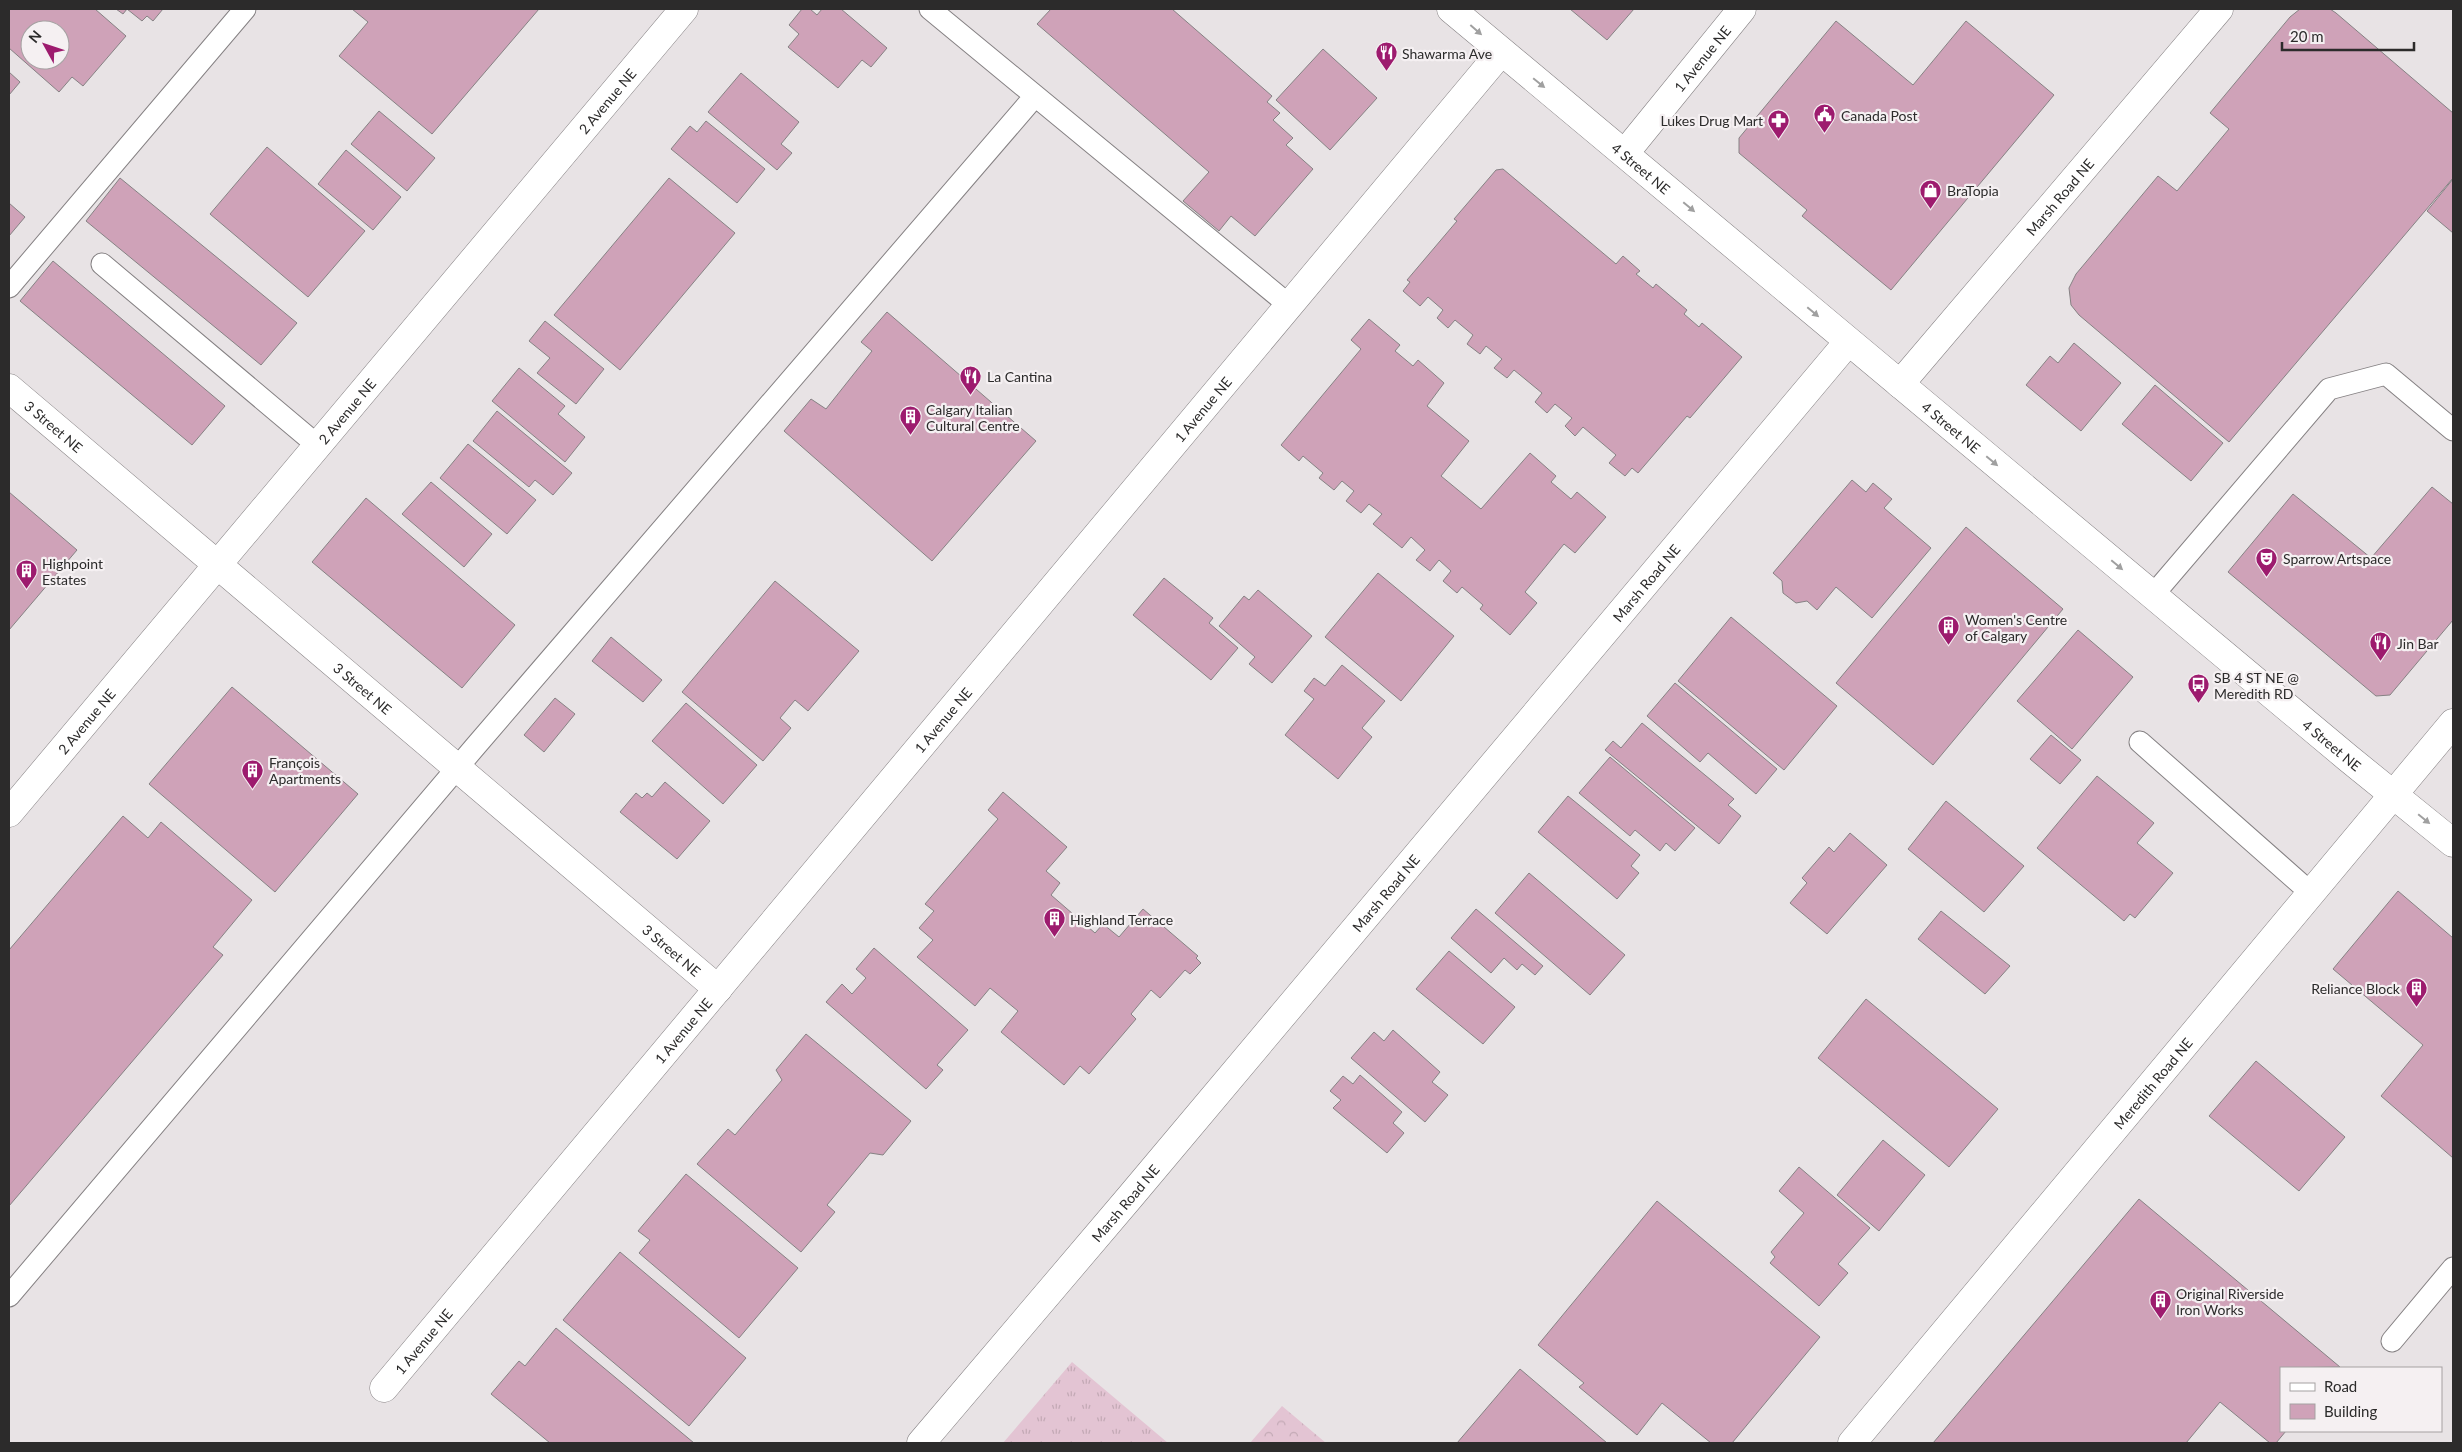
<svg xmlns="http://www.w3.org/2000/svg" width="2462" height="1452" font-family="Lato,sans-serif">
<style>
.grass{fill:url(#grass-tufts)}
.park{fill:url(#park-crowns)}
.building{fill:#cfa2b8;stroke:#868284;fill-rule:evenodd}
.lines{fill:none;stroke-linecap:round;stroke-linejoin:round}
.lane-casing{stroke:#858183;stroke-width:23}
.street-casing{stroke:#858183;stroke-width:29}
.secondary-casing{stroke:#858183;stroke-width:29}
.lane{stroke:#fff;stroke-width:21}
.street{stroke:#fff;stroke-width:28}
.secondary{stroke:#fff;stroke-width:28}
.oneway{fill:#a0a0a0}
.labels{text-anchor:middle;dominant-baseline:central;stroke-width:4.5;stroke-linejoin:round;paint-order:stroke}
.poi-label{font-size:14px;fill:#2c2b2b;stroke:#f5f0f2;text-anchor:start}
.street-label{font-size:14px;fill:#2c2b2b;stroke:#f5f0f2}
</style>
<defs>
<pattern id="grass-tufts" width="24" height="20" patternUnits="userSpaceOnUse" patternTransform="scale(1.25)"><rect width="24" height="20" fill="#e3c4d3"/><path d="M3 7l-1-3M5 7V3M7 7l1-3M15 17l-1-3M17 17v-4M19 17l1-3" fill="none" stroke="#c3a9b5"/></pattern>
<pattern id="park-crowns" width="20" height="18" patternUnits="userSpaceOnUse" patternTransform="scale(1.25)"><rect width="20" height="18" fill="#e3c4d3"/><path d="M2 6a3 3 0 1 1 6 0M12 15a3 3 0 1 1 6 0" fill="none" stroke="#c3a9b5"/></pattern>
</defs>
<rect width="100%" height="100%" fill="#e8e3e5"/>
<path class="grass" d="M 1072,1362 L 1168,1443 L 1003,1443 Z"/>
<path class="park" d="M 1282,1406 L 1326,1443 L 1250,1443 Z"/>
<path class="building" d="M 9,9 L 95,9 L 126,36 L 83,86 L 72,77 L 59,92 L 9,48 ZM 30,30 L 60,30 L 60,60 L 30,60 Z
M 116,9 L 163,9 L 153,21 L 147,16 L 142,21 L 127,9 L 123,14 Z
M 352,9 L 539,9 L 432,134 L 339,56 L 368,22 Z
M 802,9 L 810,9 L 817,15 L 822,9 L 841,9 L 887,48 L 871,67 L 862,60 L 838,88 L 788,47 L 799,34 L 789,25 Z
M 1051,9 L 1172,9 L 1272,96 L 1267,102 L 1280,113 L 1273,120 L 1293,138 L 1286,145 L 1313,169 L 1255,236 L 1231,216 L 1219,231 L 1183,201 L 1209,172 L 1037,24 Z
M 1570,9 L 1634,9 L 1607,40 Z
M 2300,9 L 2330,9 L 2336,13 L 2453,113 L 2453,178 L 2229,442 L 2079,315 L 2071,305 L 2069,288 L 2076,274 L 2158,176 L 2177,191 L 2229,129 L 2210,113 L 2290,17 Z
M 1836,21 L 1913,85 L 1966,21 L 2054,95 L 1891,290 L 1802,216 L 1807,210 L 1739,153 L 1739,138 Z
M 1323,49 L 1377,98 L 1330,150 L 1276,100 Z
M 9,72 L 20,82 L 9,95 Z
M 741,73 L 799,122 L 781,144 L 792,153 L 777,170 L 708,112 Z
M 379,111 L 435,158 L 407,191 L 351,144 Z
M 706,121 L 765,169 L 737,203 L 671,149 L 690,126 L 697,132 Z
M 267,147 L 365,231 L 308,297 L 210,214 Z
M 346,150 L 401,197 L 373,230 L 318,184 Z
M 1503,169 L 1616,264 L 1623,256 L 1640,271 L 1636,274 L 1653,288 L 1656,284 L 1687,310 L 1684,314 L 1699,327 L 1702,323 L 1742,357 L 1690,418 L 1687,416 L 1638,473 L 1632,468 L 1625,476 L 1609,463 L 1616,455 L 1583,427 L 1575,436 L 1565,426 L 1572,418 L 1555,404 L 1547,413 L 1535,402 L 1542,393 L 1514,370 L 1507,378 L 1494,368 L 1502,359 L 1486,346 L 1480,354 L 1467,344 L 1473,335 L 1455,320 L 1448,328 L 1437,318 L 1443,310 L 1428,297 L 1420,306 L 1403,291 L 1410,282 L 1407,280 L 1457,221 L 1454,219 L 1496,170 Z
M 120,178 L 297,323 L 261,365 L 86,221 Z
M 669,178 L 735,233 L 620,370 L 554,315 Z
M 2453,179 L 2453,233 L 2427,211 Z
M 9,203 L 25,217 L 9,236 Z
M 53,261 L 225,406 L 192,445 L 20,301 Z
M 887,312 L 1036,441 L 932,561 L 784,431 L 811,399 L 826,409 L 872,351 L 861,342 Z
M 1369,319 L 1400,345 L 1395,351 L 1413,366 L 1418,360 L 1444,383 L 1427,406 L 1469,441 L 1441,476 L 1481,509 L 1530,453 L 1556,476 L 1551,482 L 1571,499 L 1577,492 L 1606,517 L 1575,553 L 1564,544 L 1525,592 L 1537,603 L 1510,635 L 1480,609 L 1483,605 L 1462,587 L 1457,593 L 1443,581 L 1451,571 L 1439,560 L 1430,571 L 1416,560 L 1425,550 L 1411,537 L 1402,548 L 1373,524 L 1382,514 L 1369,504 L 1361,513 L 1346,501 L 1354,491 L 1342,481 L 1334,490 L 1319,478 L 1323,473 L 1303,456 L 1299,461 L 1281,445 L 1361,349 L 1351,340 Z
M 545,321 L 604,369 L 576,404 L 537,373 L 550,358 L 529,341 Z
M 2074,343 L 2121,383 L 2081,431 L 2026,385 L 2050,356 L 2058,363 Z
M 519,368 L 565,406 L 558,414 L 585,437 L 565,462 L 492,401 Z
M 2155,385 L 2223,443 L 2191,481 L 2122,424 Z
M 497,411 L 572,473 L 553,495 L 535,480 L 529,487 L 473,441 Z
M 468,444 L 536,500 L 507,534 L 440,478 Z
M 1852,480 L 1866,492 L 1873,483 L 1892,499 L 1884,508 L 1931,548 L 1872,618 L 1836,587 L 1817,610 L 1807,601 L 1796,603 L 1783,593 L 1782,581 L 1773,573 Z
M 431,482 L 492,534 L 464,567 L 402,514 Z
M 2432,487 L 2453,504 L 2453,620 L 2390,695 L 2376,696 L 2228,572 L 2293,494 L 2371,558 Z
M 9,492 L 77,550 L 9,630 Z
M 366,498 L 515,625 L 462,688 L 312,562 Z
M 1966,527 L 2063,609 L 1933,765 L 1836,683 Z
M 1378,573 L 1454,636 L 1401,701 L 1325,637 Z
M 1164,578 L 1213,618 L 1209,623 L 1238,648 L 1211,680 L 1133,615 Z
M 775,581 L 859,651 L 808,711 L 795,700 L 780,718 L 791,728 L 763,761 L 682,692 Z
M 1258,590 L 1312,636 L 1272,683 L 1249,664 L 1255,657 L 1219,626 L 1244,596 L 1249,600 Z
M 1731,617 L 1837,706 L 1784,770 L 1678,681 Z
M 2078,630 L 2133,677 L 2072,749 L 2017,701 Z
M 611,637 L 662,680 L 643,702 L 592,661 Z
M 1342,665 L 1385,701 L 1362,728 L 1372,737 L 1338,779 L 1285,735 L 1314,699 L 1304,691 L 1314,678 L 1325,686 Z
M 1675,683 L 1777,769 L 1756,794 L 1708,753 L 1700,762 L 1647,716 Z
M 232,687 L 358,794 L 275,892 L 149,784 Z
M 555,698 L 575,714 L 544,752 L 524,735 Z
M 686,703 L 757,765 L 723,804 L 652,741 Z
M 1642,723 L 1734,799 L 1728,805 L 1741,816 L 1719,844 L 1605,750 L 1613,741 L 1621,748 Z
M 2051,735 L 2081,760 L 2060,784 L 2030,759 Z
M 1610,757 L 1695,828 L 1675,851 L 1666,843 L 1660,851 L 1635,830 L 1630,836 L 1579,793 Z
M 2097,776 L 2154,823 L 2137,843 L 2173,873 L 2135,918 L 2130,914 L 2124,921 L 2037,848 Z
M 665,782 L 710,821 L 677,859 L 620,812 L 636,793 L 642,798 L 647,793 L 652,797 Z
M 1003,792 L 1067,847 L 1046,871 L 1060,883 L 1051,895 L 1095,933 L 1103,924 L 1119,937 L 1143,909 L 1198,956 L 1196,958 L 1201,963 L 1190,974 L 1185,970 L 1160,998 L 1151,990 L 1131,1014 L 1136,1019 L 1089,1074 L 1080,1066 L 1064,1085 L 1001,1032 L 1018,1011 L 990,988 L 975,1006 L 917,957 L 933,940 L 919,928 L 934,911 L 925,904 L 998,819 L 988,810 Z
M 1568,796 L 1640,855 L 1631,866 L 1639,873 L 1617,899 L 1538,832 Z
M 1946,801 L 2024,866 L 1984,912 L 1908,849 Z
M 123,816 L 148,838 L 161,822 L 252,900 L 213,947 L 223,955 L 9,1206 L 9,950 Z
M 1850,833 L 1887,865 L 1827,934 L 1790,903 L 1807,883 L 1802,878 L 1829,847 L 1834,852 Z
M 1529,873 L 1625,955 L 1590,995 L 1495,913 Z
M 2398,891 L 2453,938 L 2453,1158 L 2381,1096 L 2423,1045 L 2333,969 Z
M 1476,909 L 1543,966 L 1535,975 L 1522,964 L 1517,970 L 1504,958 L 1491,973 L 1451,938 Z
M 1941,911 L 2010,966 L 1985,994 L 1918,939 Z
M 874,948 L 968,1030 L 937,1065 L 943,1070 L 926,1089 L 826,1002 L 842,984 L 852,994 L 866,978 L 856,969 Z
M 1449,951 L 1515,1007 L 1483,1044 L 1416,989 Z
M 1866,999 L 1998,1109 L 1949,1167 L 1818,1058 Z
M 1393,1030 L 1440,1072 L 1432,1082 L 1448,1095 L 1425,1122 L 1351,1058 L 1374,1032 L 1384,1041 Z
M 806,1034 L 911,1121 L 883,1155 L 870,1153 L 827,1205 L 835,1212 L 801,1252 L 697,1164 L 728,1129 L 735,1135 L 782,1080 L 776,1070 Z
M 2256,1061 L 2345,1137 L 2299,1191 L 2209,1116 Z
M 1360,1075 L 1402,1112 L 1393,1123 L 1404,1133 L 1387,1153 L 1333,1108 L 1341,1100 L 1330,1091 L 1343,1076 L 1353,1084 Z
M 1883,1140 L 1925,1175 L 1879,1231 L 1837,1195 Z
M 1799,1167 L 1870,1228 L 1838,1264 L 1848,1273 L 1819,1306 L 1770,1263 L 1775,1257 L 1771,1252 L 1804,1213 L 1779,1191 Z
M 686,1174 L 798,1268 L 739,1338 L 639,1253 L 650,1240 L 638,1231 Z
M 2139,1199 L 2340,1367 L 2281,1368 L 2281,1431 L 2286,1431 L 2276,1443 L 2270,1443 L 2220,1402 L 2186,1443 L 1933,1443 Z
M 1657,1201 L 1820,1337 L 1732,1443 L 1711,1443 L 1662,1403 L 1637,1435 L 1579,1387 L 1584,1383 L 1538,1345 Z
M 620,1252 L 746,1358 L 689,1426 L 563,1320 Z
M 556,1328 L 694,1443 L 550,1443 L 491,1394 L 519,1361 L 525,1366 Z
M 1520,1369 L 1607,1443 L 1457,1443 Z"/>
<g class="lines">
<defs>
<path id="lane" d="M 930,9 L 1289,305
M 102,264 L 317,445
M 9,287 L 245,9
M 2153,595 L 2329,389 L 2386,374 L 2453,430
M 2140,742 L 2311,893
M 9,1296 L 474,748 L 1035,96
M 2392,1341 L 2453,1268"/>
<g id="street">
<path id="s1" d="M 1900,384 L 2219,9"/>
<path id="s2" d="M 9,388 L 718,989"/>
<path id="s3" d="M 9,813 L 684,9"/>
<path id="s4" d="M 384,1388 L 1501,52"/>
<path id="s5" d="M 921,1443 L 1130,1197 L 1848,342"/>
<path id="s6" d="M 1852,1443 L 2453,723"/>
</g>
<g id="secondary">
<path id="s7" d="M 1451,9 L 2348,758 L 2453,843"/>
<path id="s8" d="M 1625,153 L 1742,9"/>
</g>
</defs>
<use href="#lane" class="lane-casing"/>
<use href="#street" class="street-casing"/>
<use href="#secondary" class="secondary-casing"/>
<use href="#lane" class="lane"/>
<use href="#street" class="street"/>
<use href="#secondary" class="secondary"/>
</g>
<defs><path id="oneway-solid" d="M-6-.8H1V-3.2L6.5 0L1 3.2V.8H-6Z" transform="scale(1.25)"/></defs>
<g class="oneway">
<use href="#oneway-solid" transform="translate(1476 30) rotate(41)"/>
<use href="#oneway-solid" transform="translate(1539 83) rotate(39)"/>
<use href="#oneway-solid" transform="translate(1689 207) rotate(40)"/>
<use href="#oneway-solid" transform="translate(1813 312) rotate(40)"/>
<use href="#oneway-solid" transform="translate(1992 461) rotate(40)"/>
<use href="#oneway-solid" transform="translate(2117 565) rotate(40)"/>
<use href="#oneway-solid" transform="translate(2424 819) rotate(39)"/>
</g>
<defs>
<symbol id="restaurant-pin" viewBox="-11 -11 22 30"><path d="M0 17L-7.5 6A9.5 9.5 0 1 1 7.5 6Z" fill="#9d1b6e" stroke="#f5f0f2"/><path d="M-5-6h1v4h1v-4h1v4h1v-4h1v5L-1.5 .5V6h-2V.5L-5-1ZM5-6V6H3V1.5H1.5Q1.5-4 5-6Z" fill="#fff"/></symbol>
<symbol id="civic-pin" viewBox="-11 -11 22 30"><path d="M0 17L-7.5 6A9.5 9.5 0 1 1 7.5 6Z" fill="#9d1b6e" stroke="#f5f0f2"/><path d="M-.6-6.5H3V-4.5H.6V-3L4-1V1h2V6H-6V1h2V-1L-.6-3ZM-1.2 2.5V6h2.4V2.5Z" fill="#fff"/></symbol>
<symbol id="pharmacy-pin" viewBox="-11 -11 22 30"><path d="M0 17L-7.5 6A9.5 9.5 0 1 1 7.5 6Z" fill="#9d1b6e" stroke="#f5f0f2"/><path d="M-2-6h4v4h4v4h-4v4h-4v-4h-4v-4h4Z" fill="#fff"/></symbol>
<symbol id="shop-pin" viewBox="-11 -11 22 30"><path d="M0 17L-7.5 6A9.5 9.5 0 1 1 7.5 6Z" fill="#9d1b6e" stroke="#f5f0f2"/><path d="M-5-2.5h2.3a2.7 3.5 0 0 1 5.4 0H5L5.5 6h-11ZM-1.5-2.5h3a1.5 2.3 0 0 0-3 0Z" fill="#fff"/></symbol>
<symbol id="building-pin" viewBox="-11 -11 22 30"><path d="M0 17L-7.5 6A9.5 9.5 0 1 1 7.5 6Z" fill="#9d1b6e" stroke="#f5f0f2"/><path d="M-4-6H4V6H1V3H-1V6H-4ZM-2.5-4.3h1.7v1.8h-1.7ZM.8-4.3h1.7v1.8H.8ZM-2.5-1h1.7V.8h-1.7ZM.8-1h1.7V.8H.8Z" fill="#fff"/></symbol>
<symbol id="theatre-pin" viewBox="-11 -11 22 30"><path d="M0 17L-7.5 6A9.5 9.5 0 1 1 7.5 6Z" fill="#9d1b6e" stroke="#f5f0f2"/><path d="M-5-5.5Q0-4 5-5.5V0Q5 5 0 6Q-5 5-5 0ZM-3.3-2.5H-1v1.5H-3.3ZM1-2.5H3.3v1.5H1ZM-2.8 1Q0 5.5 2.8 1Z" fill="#fff"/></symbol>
<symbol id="bus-pin" viewBox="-11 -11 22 30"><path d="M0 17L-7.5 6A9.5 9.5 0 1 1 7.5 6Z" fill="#9d1b6e" stroke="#f5f0f2"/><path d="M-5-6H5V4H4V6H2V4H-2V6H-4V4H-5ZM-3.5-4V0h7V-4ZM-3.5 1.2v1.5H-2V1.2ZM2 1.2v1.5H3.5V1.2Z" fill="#fff"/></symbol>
</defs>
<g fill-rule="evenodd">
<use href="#restaurant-pin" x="1374" y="40" width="25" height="34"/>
<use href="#civic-pin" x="1812" y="102" width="25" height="34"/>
<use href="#pharmacy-pin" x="1766" y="108" width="25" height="34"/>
<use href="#shop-pin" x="1918" y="178" width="25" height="34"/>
<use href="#restaurant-pin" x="958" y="364" width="25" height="34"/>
<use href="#building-pin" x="898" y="404" width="25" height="34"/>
<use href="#theatre-pin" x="2254" y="546" width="25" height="34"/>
<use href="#building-pin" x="14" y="558" width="25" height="34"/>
<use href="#building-pin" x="1936" y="614" width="25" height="34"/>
<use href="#restaurant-pin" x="2368" y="630" width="25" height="34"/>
<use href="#bus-pin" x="2186" y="672" width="25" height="34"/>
<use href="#building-pin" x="240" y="758" width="25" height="34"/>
<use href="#building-pin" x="1042" y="906" width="25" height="34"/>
<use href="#building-pin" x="2404" y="976" width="25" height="34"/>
<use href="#building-pin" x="2148" y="1288" width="25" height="34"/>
</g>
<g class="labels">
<g class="poi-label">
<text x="1402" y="53">Shawarma Ave</text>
<text x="1841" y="115">Canada Post</text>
<text x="1763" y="120" text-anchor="end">Lukes Drug Mart</text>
<text x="1947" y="190">BraTopia</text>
<text x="987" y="376">La Cantina</text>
<text x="926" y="409">Calgary Italian<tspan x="926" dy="16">Cultural Centre</tspan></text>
<text x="2283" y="558">Sparrow Artspace</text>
<text x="42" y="563">Highpoint<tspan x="42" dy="16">Estates</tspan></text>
<text x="1965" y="619">Women's Centre<tspan x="1965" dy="16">of Calgary</tspan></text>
<text x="2397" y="643">Jin Bar</text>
<text x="2214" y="677">SB 4 ST NE @<tspan x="2214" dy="16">Meredith RD</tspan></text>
<text x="269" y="762">François<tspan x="269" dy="16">Apartments</tspan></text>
<text x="1070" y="919">Highland Terrace</text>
<text x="2400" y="988" text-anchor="end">Reliance Block</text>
<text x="2176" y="1293">Original Riverside<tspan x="2176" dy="16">Iron Works</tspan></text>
</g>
<g class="street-label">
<text stroke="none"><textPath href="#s8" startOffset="122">1 Avenue NE</textPath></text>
<text stroke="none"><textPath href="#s3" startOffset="930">2 Avenue NE</textPath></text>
<text stroke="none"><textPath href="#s7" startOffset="248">4 Street NE</textPath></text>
<text stroke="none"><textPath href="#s1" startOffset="246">Marsh Road NE</textPath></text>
<text stroke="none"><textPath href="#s4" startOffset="1276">1 Avenue NE</textPath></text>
<text stroke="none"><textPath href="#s3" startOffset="525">2 Avenue NE</textPath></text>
<text stroke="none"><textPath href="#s2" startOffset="59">3 Street NE</textPath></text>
<text stroke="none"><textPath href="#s7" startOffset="652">4 Street NE</textPath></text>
<text stroke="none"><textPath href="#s5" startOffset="1125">Marsh Road NE</textPath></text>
<text stroke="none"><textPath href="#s2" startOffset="464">3 Street NE</textPath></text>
<text stroke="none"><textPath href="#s4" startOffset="871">1 Avenue NE</textPath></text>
<text stroke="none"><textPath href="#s3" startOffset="120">2 Avenue NE</textPath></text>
<text stroke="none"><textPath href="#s7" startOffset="1148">4 Street NE</textPath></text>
<text stroke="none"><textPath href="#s5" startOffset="720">Marsh Road NE</textPath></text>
<text stroke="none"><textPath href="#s2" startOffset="869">3 Street NE</textPath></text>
<text stroke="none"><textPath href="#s4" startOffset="466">1 Avenue NE</textPath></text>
<text stroke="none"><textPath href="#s6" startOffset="469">Meredith Road NE</textPath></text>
<text stroke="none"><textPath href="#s5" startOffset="315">Marsh Road NE</textPath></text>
<text stroke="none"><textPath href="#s4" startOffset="61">1 Avenue NE</textPath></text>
</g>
</g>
<rect width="2462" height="1452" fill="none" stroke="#2c2b2b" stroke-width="20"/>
<rect x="2280" y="1367" width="162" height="65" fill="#f5f0f2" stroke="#a5a1a2"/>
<rect x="2290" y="1383" width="25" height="8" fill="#ffffff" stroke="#a5a1a2"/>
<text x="2324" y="1392" font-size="15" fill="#2c2b2b">Road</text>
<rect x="2290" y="1404" width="25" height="15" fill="#cfa2b8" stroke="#a5a1a2"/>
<text x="2324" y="1417" font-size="15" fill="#2c2b2b">Building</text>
<g transform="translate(45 45) rotate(310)"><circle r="24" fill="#f5f0f2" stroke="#a5a1a2"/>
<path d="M0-4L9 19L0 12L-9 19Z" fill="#9d1b6e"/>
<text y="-8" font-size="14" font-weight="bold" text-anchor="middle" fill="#2c2b2b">N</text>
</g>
<path d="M2282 42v8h132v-8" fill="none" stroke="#2c2b2b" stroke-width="2.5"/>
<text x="2290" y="42" font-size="15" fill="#2c2b2b" stroke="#f5f0f2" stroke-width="4" paint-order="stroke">20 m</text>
</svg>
